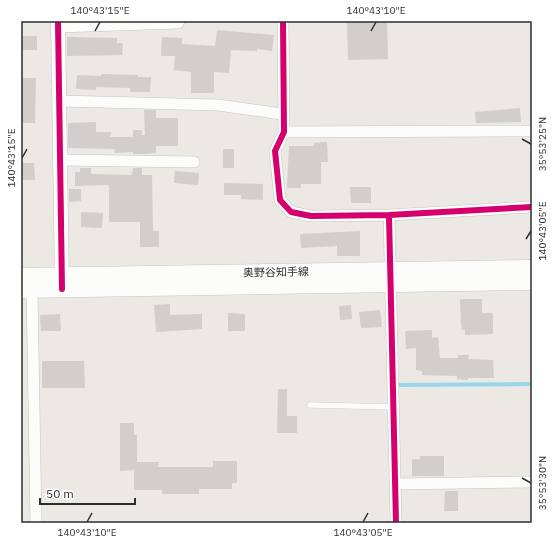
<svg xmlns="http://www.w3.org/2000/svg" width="553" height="544" font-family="'IBM Plex Sans','Noto Sans JP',sans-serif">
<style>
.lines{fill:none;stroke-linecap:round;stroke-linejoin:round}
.stream{stroke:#99d6ec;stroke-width:4}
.building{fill:#d1cecb}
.service-casing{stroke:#c5c4c5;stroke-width:6}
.minor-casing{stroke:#c5c4c5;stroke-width:12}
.tertiary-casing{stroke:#c5c4c5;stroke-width:15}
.secondary-casing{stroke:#c5c4c5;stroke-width:17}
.service{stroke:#fcfcfb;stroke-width:5.5}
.minor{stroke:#fcfcfb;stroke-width:11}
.tertiary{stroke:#fcfcfb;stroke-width:14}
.secondary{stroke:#fcfcfb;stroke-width:16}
.cycleway-casing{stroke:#fff;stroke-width:8}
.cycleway{stroke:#d6006c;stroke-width:6}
.ticks{fill:none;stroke:#2e2e2e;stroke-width:1.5}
.labels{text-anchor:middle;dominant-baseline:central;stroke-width:3;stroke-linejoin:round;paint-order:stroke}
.street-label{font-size:11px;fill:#2e2e2e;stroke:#fff}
.neatline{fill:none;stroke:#2e2e2e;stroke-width:1.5}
.ticks-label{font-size:10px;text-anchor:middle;fill:#2e2e2e}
</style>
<rect width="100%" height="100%" fill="#ece8e4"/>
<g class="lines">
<path class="stream" d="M 399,385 L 532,384"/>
</g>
<path class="building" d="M 347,21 L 387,21 L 388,59 L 348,60 Z
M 217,30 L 274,35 L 272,51 L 257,49 L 257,51 L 231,50 L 229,73 L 214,72 L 214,93 L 191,93 L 191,72 L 174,70 L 175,56 L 161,56 L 162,37 L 182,38 L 182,44 L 215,46 Z
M 21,36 L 37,36 L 37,50 L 21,50 Z
M 67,37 L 117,38 L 117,43 L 123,43 L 122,55 L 67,56 Z
M 101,74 L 138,75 L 138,77 L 151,77 L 150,92 L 130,92 L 130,88 L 96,87 L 96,90 L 76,89 L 77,75 L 101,76 Z
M 21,78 L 36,78 L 35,123 L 21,123 Z
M 520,108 L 521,122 L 476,123 L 475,112 Z
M 144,110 L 156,110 L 156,118 L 178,118 L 178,146 L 156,146 L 156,153 L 142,154 L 133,154 L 133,152 L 115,153 L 114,149 L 68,148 L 68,123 L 96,122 L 96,132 L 111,132 L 110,137 L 133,137 L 133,130 L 142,130 L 142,135 L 145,135 Z
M 327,142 L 328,162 L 321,162 L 321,184 L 301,184 L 301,188 L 287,188 L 289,146 L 314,146 L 314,143 Z
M 223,149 L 234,149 L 234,168 L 223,168 Z
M 21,163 L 34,163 L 35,180 L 21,180 Z
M 80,168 L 91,168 L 91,174 L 132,175 L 133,168 L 142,168 L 142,175 L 152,175 L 153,231 L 159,231 L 159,247 L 140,247 L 140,222 L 109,222 L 109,185 L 75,186 L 75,172 L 80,172 Z
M 175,171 L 199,173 L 198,185 L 174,183 Z
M 224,183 L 263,184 L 263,200 L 241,199 L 241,195 L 224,195 Z
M 350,187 L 371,187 L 371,203 L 351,203 Z
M 69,189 L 81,189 L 81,201 L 69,202 Z
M 81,212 L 103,213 L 102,228 L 81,227 Z
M 360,231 L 360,256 L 337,256 L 337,246 L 301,248 L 300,234 Z
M 460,299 L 482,299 L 482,313 L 493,313 L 493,334 L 465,335 L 465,330 L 462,330 L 461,324 Z
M 170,304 L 170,315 L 202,314 L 202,329 L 156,332 L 154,305 Z
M 351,305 L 352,319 L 340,320 L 339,306 Z
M 380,310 L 382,327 L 361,328 L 359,312 Z
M 228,313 L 245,314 L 245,331 L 228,331 Z
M 60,314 L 61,331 L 41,331 L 40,315 Z
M 432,330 L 432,338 L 438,337 L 440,358 L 458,358 L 458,355 L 469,355 L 468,359 L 493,360 L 494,378 L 468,378 L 468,380 L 457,379 L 457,376 L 422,375 L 422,371 L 416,370 L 416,348 L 406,349 L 405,331 Z
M 42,361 L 84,361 L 85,388 L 42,388 Z
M 278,389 L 287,389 L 287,416 L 297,416 L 297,433 L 277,433 Z
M 120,423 L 134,423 L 134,435 L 137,435 L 137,462 L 159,462 L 158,467 L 213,467 L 213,461 L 237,461 L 237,483 L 232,483 L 232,489 L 199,489 L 199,494 L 162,494 L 162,490 L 134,490 L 134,470 L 120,471 Z
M 420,456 L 444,456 L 444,476 L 412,476 L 412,459 L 420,459 Z
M 445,491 L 458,491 L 458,511 L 444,511 Z"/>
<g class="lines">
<defs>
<path id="service" d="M 310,405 L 394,407"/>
<path id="minor" d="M 283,21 L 284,132 L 275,151 L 280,200 L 291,212 L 311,216 L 389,215 L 532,207
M 58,27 L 178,23 L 179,21
M 60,101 L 218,105 L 282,114
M 284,132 L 532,131
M 61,160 L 194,162
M 389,215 L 396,523
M 32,290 L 36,523
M 396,484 L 532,482"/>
<path id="tertiary" d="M 58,21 L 62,287"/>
<path id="secondary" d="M 21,276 L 532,268
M 21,290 L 532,282"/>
</defs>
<use href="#service" class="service-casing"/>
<use href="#minor" class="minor-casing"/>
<use href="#tertiary" class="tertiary-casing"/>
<use href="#secondary" class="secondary-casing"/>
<use href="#service" class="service"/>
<use href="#minor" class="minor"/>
<use href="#tertiary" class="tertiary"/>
<use href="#secondary" class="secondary"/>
<defs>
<path id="cycleway" d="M 58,21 L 62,289
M 283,21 L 284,132 L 275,151 L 280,200 L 291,212 L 311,216 L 389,215 L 532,207
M 389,215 L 396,523"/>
</defs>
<use href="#cycleway" class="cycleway-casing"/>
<use href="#cycleway" class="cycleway"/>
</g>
<path class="ticks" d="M 95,31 L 100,22M 371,31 L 376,22M 522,139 L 531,144M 22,158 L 27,149M 526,239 L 531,231M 522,478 L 531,483M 87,522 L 92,513M 363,522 L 368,513"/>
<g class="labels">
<g class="street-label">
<text transform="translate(276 272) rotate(-1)">奥野谷知手線</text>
</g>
</g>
<rect width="553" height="544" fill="none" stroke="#ffffff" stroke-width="44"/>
<path d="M40 498v6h95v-6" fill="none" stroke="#2e2e2e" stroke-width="2"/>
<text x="46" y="498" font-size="12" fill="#2e2e2e" stroke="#ffffff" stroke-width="3" paint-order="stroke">50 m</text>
<rect x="22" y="22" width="509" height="500" class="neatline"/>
<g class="ticks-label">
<text x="100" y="14">140°43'15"E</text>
<text x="376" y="14">140°43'10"E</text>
<text transform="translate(542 144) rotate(-90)" y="4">35°53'25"N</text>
<text transform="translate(11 158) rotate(-90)" y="4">140°43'15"E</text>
<text transform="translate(542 231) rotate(-90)" y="4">140°43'05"E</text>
<text transform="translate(542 483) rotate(-90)" y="4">35°53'30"N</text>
<text x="87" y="536">140°43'10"E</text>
<text x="363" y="536">140°43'05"E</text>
</g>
</svg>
